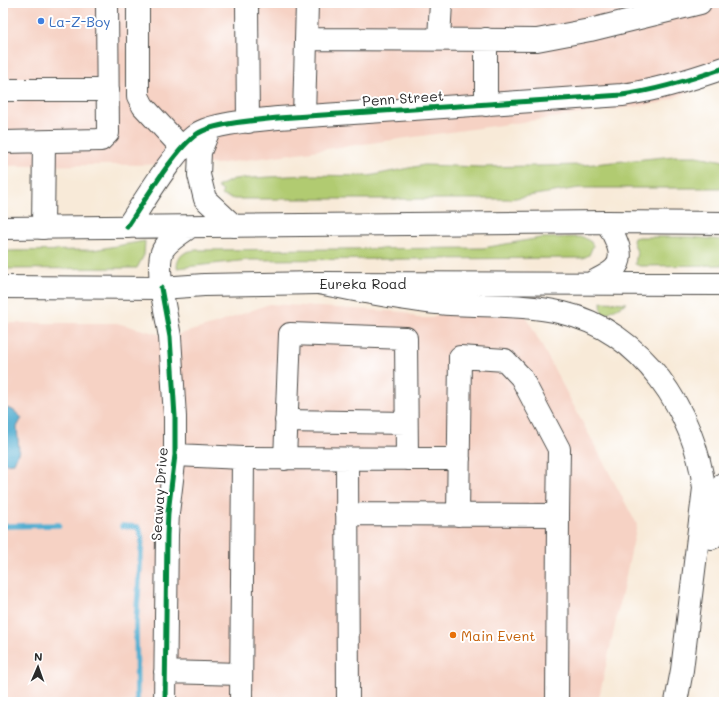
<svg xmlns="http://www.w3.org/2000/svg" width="727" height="705" font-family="Mali,sans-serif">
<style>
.built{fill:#f6d2c4}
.green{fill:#b1cb71;stroke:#6e7b4e}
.water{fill:#53aed0;stroke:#3f6c7e}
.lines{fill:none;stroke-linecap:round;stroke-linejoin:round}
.stream{stroke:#53aed0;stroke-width:5.5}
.minor-casing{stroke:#4a4845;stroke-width:24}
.major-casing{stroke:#4a4845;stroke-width:24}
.highway-casing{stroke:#4a4845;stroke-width:24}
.minor{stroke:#fff;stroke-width:22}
.major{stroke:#fff;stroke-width:22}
.highway{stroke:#fff;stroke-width:22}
.cycleway-casing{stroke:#fff;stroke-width:8}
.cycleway{stroke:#00873e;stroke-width:5}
.shop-dot{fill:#3f7fe0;stroke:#fff;stroke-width:1.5}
.food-dot{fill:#e8710a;stroke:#fff;stroke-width:1.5}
.labels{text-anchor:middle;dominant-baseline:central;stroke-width:4;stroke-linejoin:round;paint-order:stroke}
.shop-label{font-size:14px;fill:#366cbe;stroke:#fff;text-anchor:start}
.street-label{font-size:14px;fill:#2b2b2b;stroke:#fff}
.food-label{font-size:14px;fill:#c56008;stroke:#fff;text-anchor:start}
</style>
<rect width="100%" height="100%" fill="#fff"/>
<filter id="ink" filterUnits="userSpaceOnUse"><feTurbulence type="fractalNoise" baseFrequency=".025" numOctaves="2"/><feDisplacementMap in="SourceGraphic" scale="8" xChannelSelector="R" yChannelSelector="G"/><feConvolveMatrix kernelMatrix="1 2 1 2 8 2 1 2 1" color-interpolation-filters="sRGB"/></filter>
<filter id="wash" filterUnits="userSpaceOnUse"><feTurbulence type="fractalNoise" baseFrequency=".012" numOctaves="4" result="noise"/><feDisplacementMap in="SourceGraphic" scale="16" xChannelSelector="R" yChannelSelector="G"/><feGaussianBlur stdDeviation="0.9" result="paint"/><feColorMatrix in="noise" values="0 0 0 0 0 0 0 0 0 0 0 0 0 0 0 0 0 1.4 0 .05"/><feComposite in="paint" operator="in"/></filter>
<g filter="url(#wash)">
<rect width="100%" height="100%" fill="#f8ead8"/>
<path class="built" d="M 3,3 L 724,3 L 724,78 L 660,103 L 217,164 L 3,166 Z
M 269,304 L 405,312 L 417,318 L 432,318 L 444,313 L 526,316 L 637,525 L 598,702 L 3,702 L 3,323 L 117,323 L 170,337 L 215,324 Z"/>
<path class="green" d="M 674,156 L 697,156 L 724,161 L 724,188 L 579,188 L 509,199 L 234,199 L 221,195 L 223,191 L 217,187 L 234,179 L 307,175 L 369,176 L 424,165 L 481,167 L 584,165 Z
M 583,237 L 591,242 L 593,246 L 589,255 L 583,258 L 248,260 L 177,268 C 177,256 184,251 196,250 L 483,248 L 540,238 Z
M 638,237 L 689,237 L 724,240 L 724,265 L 640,266 L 635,264 L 637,252 L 633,241 L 634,238 Z
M 145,241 L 144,255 L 137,268 L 3,269 L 3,251 L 93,250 Z
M 601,302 L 626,303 L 602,316 Z"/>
<path class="water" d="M 3,407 L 13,410 L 22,418 L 17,427 L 19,451 L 14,463 L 3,464 Z"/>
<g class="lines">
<path class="stream" d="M 3,526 L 59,525
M 122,526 L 138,527 L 142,538 L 136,623 L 137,702"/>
</g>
</g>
<g filter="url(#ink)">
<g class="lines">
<defs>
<path id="minor" d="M 138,3 L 138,96 L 143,106 L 183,149
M 247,3 L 248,122
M 439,38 L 441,3
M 306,39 L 537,40 L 590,30 L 700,3
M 486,39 L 486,105
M 3,90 L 108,90
M 304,116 L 307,3
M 209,130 L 200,152 L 199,175 L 205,199 L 234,226
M 3,142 L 101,140 L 108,133 L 107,3
M 127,227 C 144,202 174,150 197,134 C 213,123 258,120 278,118 L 622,95 C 657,90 690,80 724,68
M 43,228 L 44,142
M 161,288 L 170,337 L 175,417 L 175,455 L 168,513 L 167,535 L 165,702
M 286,421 L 406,423
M 175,455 L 243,458 L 459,459
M 285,459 L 290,334 L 406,338 L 407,459
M 347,459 L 348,702
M 347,514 L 558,515 L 557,702
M 458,515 L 460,357 L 505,360 L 521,377 L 559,449 L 558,515
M 165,672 L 241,674
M 241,702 L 243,458"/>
<path id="major" d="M 3,228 L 607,222 L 724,223
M 593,282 C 600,278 609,274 614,269 C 628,256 613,235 607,222
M 3,287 L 161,288 L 204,285 L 318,283 L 724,284
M 161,288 C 159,249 157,249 190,227"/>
<path id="highway" d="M 318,283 C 357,290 397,299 437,303 C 479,307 522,303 563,313 C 642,331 695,412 704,488 L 682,670 L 676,702
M 712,538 L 724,483"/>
</defs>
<use href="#minor" class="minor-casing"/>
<use href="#major" class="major-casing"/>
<use href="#highway" class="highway-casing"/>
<use href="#minor" class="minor"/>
<use href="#major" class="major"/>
<use href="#highway" class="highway"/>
<defs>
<path id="cycleway" d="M 127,227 C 144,202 174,150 197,134 C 213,123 258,120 278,118 L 622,95 C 657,90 690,80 724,68
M 161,288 L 170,337 L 175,417 L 175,455 L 168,513 L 167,535 L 165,702"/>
</defs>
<use href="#cycleway" class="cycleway-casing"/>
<use href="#cycleway" class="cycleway"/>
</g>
</g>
<circle class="shop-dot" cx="41" cy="21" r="4"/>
<circle class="food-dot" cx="453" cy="635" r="4"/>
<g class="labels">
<g class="shop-label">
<text x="49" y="21">La-Z-Boy</text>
</g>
<g class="street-label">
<text transform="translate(403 98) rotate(-4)">Penn Street</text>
<text x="363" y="283">Eureka Road</text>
<text transform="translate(159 494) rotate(-86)">Seaway Drive</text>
</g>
<g class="food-label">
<text x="461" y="635">Main Event</text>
</g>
</g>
<rect width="727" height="705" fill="none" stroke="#fff" stroke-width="16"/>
<g transform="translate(38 667) rotate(2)" stroke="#ffffff" stroke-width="3" paint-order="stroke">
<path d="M0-3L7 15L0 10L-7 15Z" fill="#2b2b2b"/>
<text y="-6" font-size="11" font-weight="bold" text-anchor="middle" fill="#2b2b2b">N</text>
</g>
</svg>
